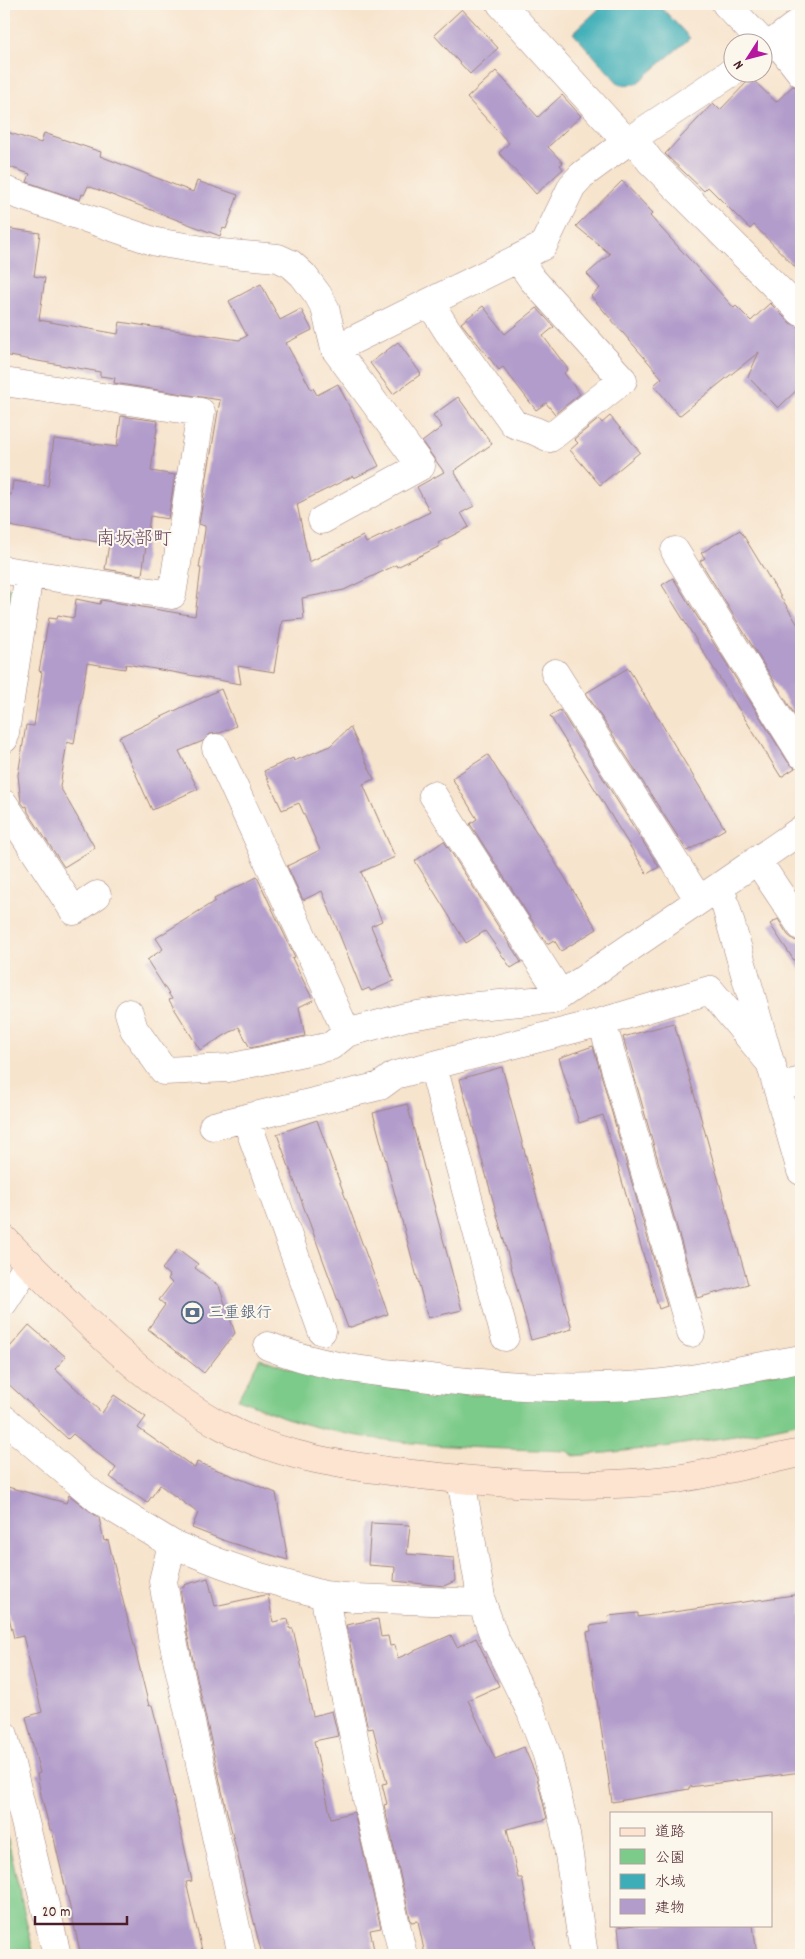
<svg xmlns="http://www.w3.org/2000/svg" width="805" height="1959" font-family="Dekko,'Klee One',sans-serif">
<style>
.green{fill:#7dcb8a;stroke:#64755a}
.water{fill:#3daeb7;stroke:#446671}
.building{fill:#b29ccb}
.lines{fill:none;stroke-linecap:round;stroke-linejoin:round}
.street-casing{stroke:#a0827c;stroke-width:29}
.secondary-casing{stroke:#a0827c;stroke-width:29}
.street{stroke:#fff;stroke-width:28}
.secondary{stroke:#fde4d1;stroke-width:28}
.labels{text-anchor:middle;dominant-baseline:central;stroke-width:4;stroke-linejoin:round;paint-order:stroke}
.service-label{font-size:16px;fill:#4e5e75;stroke:#fbf7ec;text-anchor:start}
.quarter-label{font-size:19px;fill:#6e4b63;stroke:#fbf7ec}
</style>
<rect width="100%" height="100%" fill="#fbf7ec"/>
<filter id="ink" filterUnits="userSpaceOnUse"><feTurbulence type="fractalNoise" baseFrequency=".02" numOctaves="2"/><feDisplacementMap in="SourceGraphic" scale="10" xChannelSelector="R" yChannelSelector="G"/><feConvolveMatrix kernelMatrix="1 2 1 2 8 2 1 2 1" color-interpolation-filters="sRGB"/></filter>
<filter id="wash" filterUnits="userSpaceOnUse"><feTurbulence type="fractalNoise" baseFrequency=".0096" numOctaves="4" result="noise"/><feDisplacementMap in="SourceGraphic" scale="20" xChannelSelector="R" yChannelSelector="G"/><feGaussianBlur stdDeviation="1.12" result="paint"/><feColorMatrix in="noise" values="0 0 0 0 0 0 0 0 0 0 0 0 0 0 0 0 0 1.4 0 .05"/><feComposite in="paint" operator="in"/></filter>
<g filter="url(#wash)">
<rect width="100%" height="100%" fill="#f7e4cd"/>
<path class="green" d="M 4,586 L 15,590 L 4,669 Z
M 260,1358 L 290,1369 L 321,1374 L 360,1383 L 420,1391 L 475,1395 L 801,1371 L 801,1422 L 741,1435 L 664,1447 L 574,1456 L 567,1451 C 481,1448 381,1447 298,1422 C 278,1416 258,1406 238,1399 Z
M 4,1823 L 34,1955 L 4,1955 Z"/>
<path class="water" d="M 604,4 L 658,4 L 690,38 L 636,84 L 620,85 L 573,33 Z"/>
<g id="blocks">
<path class="building" d="M 462,9 L 498,48 L 470,74 L 434,35 Z
M 496,71 L 538,117 L 562,95 L 581,116 L 548,147 L 563,163 L 560,165 L 563,169 L 536,194 L 499,153 L 509,143 L 467,98 Z
M 751,78 L 776,102 L 793,86 L 801,88 L 801,273 L 754,225 L 750,229 L 708,187 L 704,191 L 665,154 L 713,103 L 720,110 Z
M 4,131 L 41,143 L 44,133 L 101,152 L 100,156 L 193,192 L 197,181 L 238,195 L 226,229 L 223,228 L 220,236 L 88,186 L 84,195 L 82,194 L 80,200 L 27,182 L 30,174 L 4,165 Z
M 622,181 L 653,213 L 650,216 L 734,308 L 736,306 L 751,321 L 770,303 L 790,323 L 801,327 L 801,386 L 778,408 L 748,377 L 759,352 L 679,416 L 654,385 L 662,378 L 591,296 L 600,288 L 587,274 L 610,254 L 576,226 Z
M 4,228 L 40,233 L 34,276 L 45,278 L 39,320 L 118,334 L 120,322 L 239,340 L 247,336 L 229,301 L 261,284 L 280,320 L 301,309 L 312,330 L 286,343 L 311,389 L 313,388 L 317,395 L 338,384 L 379,466 L 354,478 L 353,476 L 297,504 L 309,562 L 363,536 L 366,543 L 430,512 L 417,487 L 444,472 L 422,442 L 442,427 L 433,415 L 458,397 L 492,444 L 454,471 L 474,506 L 461,513 L 469,527 L 438,543 L 440,546 L 397,567 L 396,565 L 344,590 L 302,598 L 304,619 L 282,621 L 274,672 L 238,666 L 241,684 L 126,664 L 125,669 L 87,663 L 74,744 L 67,742 L 60,787 L 95,848 L 64,867 L 28,812 L 27,806 L 25,807 L 21,802 L 18,775 L 26,725 L 34,726 L 42,672 L 39,671 L 49,618 L 57,619 L 58,615 L 74,618 L 76,599 L 100,604 L 101,600 L 195,616 L 201,568 L 199,568 L 205,530 L 205,526 L 199,524 L 220,400 L 114,383 L 115,378 L 100,376 L 100,372 L 4,355 Z
M 483,306 L 505,334 L 537,308 L 554,327 L 543,336 L 568,369 L 564,373 L 580,394 L 555,414 L 546,403 L 536,410 L 503,367 L 499,370 L 461,323 Z
M 398,342 L 421,374 L 393,394 L 370,363 Z
M 121,416 L 158,421 L 151,471 L 175,475 L 168,519 L 150,516 L 142,575 L 105,569 L 109,544 L 4,525 L 4,493 L 11,495 L 13,481 L 48,486 L 54,439 L 117,447 Z
M 610,416 L 640,452 L 600,485 L 570,450 L 578,443 L 574,439 L 599,419 L 602,423 Z
M 740,530 L 801,630 L 801,725 L 700,561 L 705,558 L 701,553 Z
M 673,578 L 788,762 L 795,768 L 781,777 L 662,585 Z
M 628,668 L 725,829 L 687,851 L 586,693 Z
M 221,689 L 236,726 L 220,733 L 210,734 L 203,741 L 179,751 L 198,789 L 152,810 L 119,737 Z
M 560,710 L 659,867 L 647,874 L 550,716 Z
M 350,727 L 374,779 L 363,784 L 395,857 L 361,872 L 382,921 L 371,926 L 394,981 L 371,991 L 369,988 L 362,991 L 322,891 L 303,900 L 287,866 L 320,850 L 299,803 L 282,810 L 264,771 L 293,758 L 294,761 L 330,746 Z
M 488,755 L 597,929 L 561,951 L 554,940 L 547,944 L 470,824 L 477,819 L 452,778 Z
M 444,841 L 521,962 L 511,968 L 485,931 L 466,943 L 415,861 Z
M 257,877 L 295,957 L 292,958 L 313,1000 L 299,1007 L 305,1036 L 250,1048 L 239,1027 L 200,1050 L 169,1000 L 172,999 L 147,960 L 163,949 L 156,938 L 215,901 L 214,899 Z
M 778,919 L 788,935 L 794,940 L 801,942 L 801,971 L 770,924 Z
M 674,1023 L 748,1284 L 697,1298 L 623,1037 Z
M 593,1046 L 667,1306 L 659,1309 L 603,1115 L 579,1123 L 559,1058 Z
M 502,1067 L 572,1329 L 531,1340 L 460,1079 Z
M 407,1104 L 462,1310 L 428,1318 L 373,1113 Z
M 317,1120 L 388,1314 L 348,1328 L 277,1134 Z
M 178,1249 L 198,1264 L 195,1268 L 219,1286 L 235,1333 L 204,1373 L 148,1329 L 165,1305 L 159,1300 L 172,1283 L 168,1279 L 170,1276 L 162,1269 Z
M 29,1325 L 66,1357 L 55,1369 L 102,1413 L 114,1395 L 146,1417 L 138,1428 L 195,1468 L 197,1462 L 276,1493 L 288,1560 L 228,1542 L 192,1528 L 198,1513 L 160,1485 L 147,1503 L 110,1477 L 116,1468 L 73,1434 L 68,1439 L 4,1380 L 4,1354 Z
M 4,1486 L 66,1503 L 69,1495 L 99,1518 L 104,1541 L 108,1540 L 149,1706 L 152,1705 L 159,1732 L 192,1881 L 186,1882 L 203,1955 L 81,1955 L 52,1830 L 50,1830 L 41,1795 L 37,1774 L 40,1773 L 26,1717 L 42,1712 L 23,1636 L 14,1638 L 4,1596 Z
M 371,1523 L 410,1525 L 407,1554 L 454,1558 L 455,1581 L 444,1586 L 394,1581 L 395,1567 L 368,1565 Z
M 208,1578 L 215,1606 L 265,1595 L 268,1595 L 273,1622 L 288,1619 L 290,1629 L 293,1629 L 313,1716 L 332,1711 L 338,1736 L 314,1741 L 331,1818 L 354,1812 L 381,1928 L 370,1930 L 375,1955 L 262,1955 L 225,1804 L 187,1633 L 180,1588 L 184,1587 L 184,1585 Z
M 801,1594 L 801,1772 L 689,1787 L 689,1789 L 612,1802 L 587,1632 L 591,1631 L 590,1626 L 609,1623 L 608,1616 L 638,1613 L 638,1617 Z
M 378,1619 L 381,1637 L 388,1636 L 390,1646 L 395,1645 L 398,1658 L 451,1635 L 457,1647 L 476,1638 L 499,1686 L 468,1700 L 495,1759 L 524,1747 L 537,1778 L 547,1819 L 507,1829 L 518,1878 L 522,1878 L 536,1955 L 425,1955 L 418,1921 L 411,1922 L 384,1805 L 387,1804 L 382,1784 L 387,1783 L 373,1728 L 368,1729 L 346,1625 Z
M 635,1925 L 753,1925 L 757,1955 L 621,1955 L 618,1927 Z"/>
</g>
</g>
<g filter="url(#ink)">
<use href="#blocks" fill-opacity="0" stroke="#a0827c" stroke-width="1"/>
<g class="lines">
<defs>
<path id="street" d="M 501,4 L 627,142
M 726,4 L 762,42
M 776,41 L 801,73
M 762,51 L 801,21
M 633,138 L 650,161 L 801,312
M 4,190 L 156,242 L 221,253 L 278,258 L 291,264 L 303,275 L 318,295 L 325,308 L 335,349 L 543,246 L 572,186 L 582,175 L 627,142 L 732,72
M 430,303 L 447,330 L 514,424 L 535,431 L 550,438 L 623,380 L 532,279 L 518,259
M 4,382 L 201,412 L 172,595 L 4,570
M 322,520 L 421,466 L 335,349
M 675,551 L 801,754
M 555,673 L 699,900
M 4,739 L 29,574
M 216,748 L 347,1033
M 433,795 L 561,995
M 4,804 L 74,911 L 97,895
M 801,830 L 720,886 L 801,1171
M 757,860 L 801,926
M 129,1013 L 134,1029 L 164,1071 L 228,1068 L 262,1061 L 331,1046 L 347,1033 L 405,1017 L 466,1007 L 555,999 L 720,886
M 602,1022 L 691,1333
M 433,1066 L 505,1337
M 778,1087 L 801,1081
M 246,1119 L 322,1331
M 213,1126 L 380,1086 L 395,1075 L 602,1022 L 710,990 L 772,1065
M 4,1302 L 29,1263
M 268,1346 C 314,1365 364,1371 413,1376 C 492,1386 583,1392 663,1383 C 709,1377 755,1367 801,1359
M 4,1419 L 98,1499 L 172,1544 L 220,1563 L 260,1577 L 324,1595 L 355,1598 L 482,1603
M 461,1479 L 482,1603 L 495,1639 L 531,1712 L 547,1755 L 565,1828 L 584,1955
M 172,1544 L 163,1581 L 172,1636 L 242,1955
M 324,1595 L 372,1823 L 403,1955
M 4,1735 L 57,1955"/>
<path id="secondary" d="M 4,1239 C 73,1307 138,1381 224,1427 C 282,1458 348,1466 412,1474 C 499,1484 588,1490 676,1479 C 718,1473 760,1461 801,1453"/>
</defs>
<use href="#street" class="street-casing"/>
<use href="#secondary" class="secondary-casing"/>
<use href="#street" class="street"/>
<use href="#secondary" class="secondary"/>
</g>
</g>
<defs>
<symbol id="bank-ring" viewBox="-11 -11 22 22"><circle r="9.5" fill="#fbf7ec" stroke="#5c6f8a" stroke-width="1.5"/><path d="M-6-4H6V4H-6ZM0-2.3a2.3 2.3 0 1 0 0 4.6a2.3 2.3 0 1 0 0-4.6Z" fill="#5c6f8a"/></symbol>
</defs>
<g fill-rule="evenodd">
<use href="#bank-ring" x="180" y="1300" width="25" height="25"/>
</g>
<g class="labels">
<g class="service-label">
<text x="208" y="1313">三重銀行</text>
</g>
<g class="quarter-label">
<text x="134" y="540">南坂部町</text>
</g>
</g>
<rect width="805" height="1959" fill="none" stroke="#fbf7ec" stroke-width="20"/>
<rect x="610" y="1812" width="162" height="115" fill="#fbf7ec" stroke="#b4a19f"/>
<rect x="620" y="1828" width="25" height="8" fill="#fde4d1" stroke="#b4a19f"/>
<text x="655" y="1836" font-size="15" fill="#4a1f2b">道路</text>
<rect x="620" y="1849" width="25" height="15" fill="#7dcb8a" stroke="#b4a19f"/>
<text x="655" y="1862" font-size="15" fill="#4a1f2b">公園</text>
<rect x="620" y="1874" width="25" height="15" fill="#3daeb7" stroke="#b4a19f"/>
<text x="655" y="1886" font-size="15" fill="#4a1f2b">水域</text>
<rect x="620" y="1899" width="25" height="15" fill="#b29ccb" stroke="#b4a19f"/>
<text x="655" y="1912" font-size="15" fill="#4a1f2b">建物</text>
<g transform="translate(748 58) rotate(234)"><circle r="24" fill="#fbf7ec" stroke="#b4a19f"/>
<path d="M0-4L9 19L0 12L-9 19Z" fill="#b5179e"/>
<text y="-8" font-size="14" font-weight="bold" text-anchor="middle" fill="#4a1f2b">N</text>
</g>
<path d="M35 1916v8h92v-8" fill="none" stroke="#4a1f2b" stroke-width="2.5"/>
<text x="42" y="1916" font-size="15" fill="#4a1f2b" stroke="#fbf7ec" stroke-width="4" paint-order="stroke">20 m</text>
</svg>
